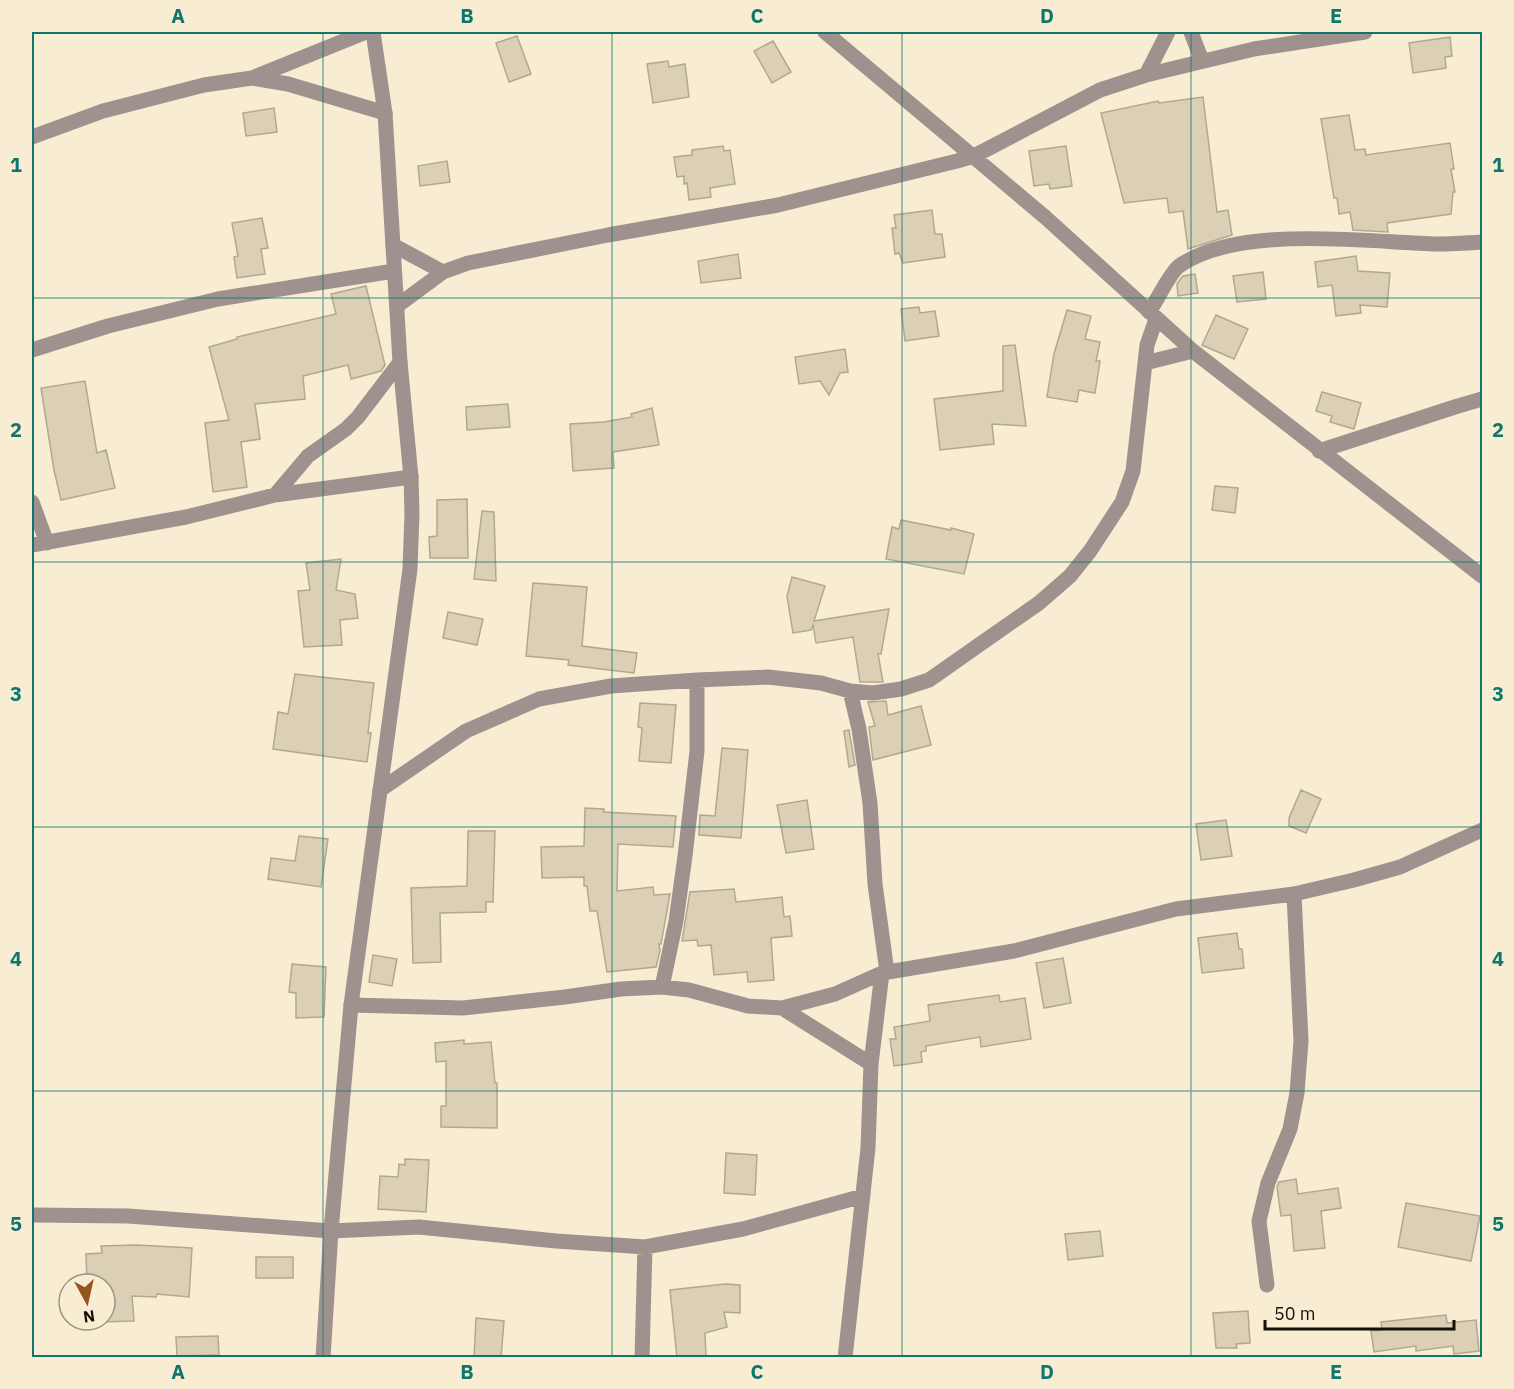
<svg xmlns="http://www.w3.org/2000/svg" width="1514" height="1389" font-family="'IBM Plex Sans',sans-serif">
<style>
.building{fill:#dbd0b6;stroke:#b2a88f;stroke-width:1.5}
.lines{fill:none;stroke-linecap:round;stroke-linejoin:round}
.minor{stroke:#9f918d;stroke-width:15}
.tertiary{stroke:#9f918d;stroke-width:15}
.grid{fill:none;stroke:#0f766e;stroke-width:1.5;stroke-opacity:0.55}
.neatline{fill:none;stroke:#0f766e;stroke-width:2}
.grid-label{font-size:20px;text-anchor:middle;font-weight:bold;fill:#0f766e}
</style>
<rect width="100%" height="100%" fill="#f8edd3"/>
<path class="building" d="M 517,36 L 531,74 L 509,82 L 496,43 Z
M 1450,37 L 1452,56 L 1445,57 L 1446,68 L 1413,73 L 1409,43 Z
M 773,41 L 791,72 L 772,83 L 754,51 Z
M 668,61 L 669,67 L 685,64 L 689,97 L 653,103 L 647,64 Z
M 1203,97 L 1217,212 L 1228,210 L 1232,235 L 1188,249 L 1183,211 L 1169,213 L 1167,198 L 1124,203 L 1101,113 L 1158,101 L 1159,103 Z
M 274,108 L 277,132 L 246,136 L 243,113 Z
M 1349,115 L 1355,150 L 1365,149 L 1366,155 L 1450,143 L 1454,169 L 1451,169 L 1455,192 L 1453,192 L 1451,214 L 1387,223 L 1388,232 L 1353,230 L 1350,212 L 1339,214 L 1337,198 L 1334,198 L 1321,119 Z
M 723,146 L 724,151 L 730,150 L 735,184 L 710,188 L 711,197 L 689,200 L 687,183 L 684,184 L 684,176 L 677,177 L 674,157 L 692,155 L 692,150 Z
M 1066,146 L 1072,186 L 1050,189 L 1049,184 L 1034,186 L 1029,151 Z
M 447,161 L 450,182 L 420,186 L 418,166 Z
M 932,210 L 935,234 L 942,234 L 945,257 L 903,263 L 899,253 L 895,254 L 892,228 L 896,228 L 894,215 Z
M 262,218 L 268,248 L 261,249 L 265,274 L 237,278 L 234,257 L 238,256 L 232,223 Z
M 738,254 L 741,278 L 701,283 L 698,261 Z
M 1356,256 L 1358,271 L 1390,273 L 1387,307 L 1360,305 L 1361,313 L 1336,316 L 1332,285 L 1318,287 L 1315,262 Z
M 1263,272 L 1266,299 L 1237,302 L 1233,276 Z
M 1195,274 L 1198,293 L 1178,296 L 1177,284 L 1179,281 L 1183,276 Z
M 366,286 L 385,365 L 381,371 L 351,379 L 348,365 L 303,376 L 305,399 L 255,404 L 260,439 L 241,442 L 247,487 L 213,492 L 205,423 L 229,420 L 209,347 L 237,339 L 237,337 L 336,314 L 331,294 Z
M 919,307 L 920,313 L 935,311 L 939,336 L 905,341 L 901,309 Z
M 1067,310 L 1091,316 L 1085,339 L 1100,342 L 1096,361 L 1100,361 L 1095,393 L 1079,390 L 1077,402 L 1047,397 L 1054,354 Z
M 1216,315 L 1248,329 L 1234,359 L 1202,345 Z
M 1015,345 L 1026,426 L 992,424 L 994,444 L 940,450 L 934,399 L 1003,391 L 1003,346 Z
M 845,349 L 848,372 L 840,373 L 829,395 L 820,381 L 799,384 L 795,357 Z
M 85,381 L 97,453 L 106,450 L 115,488 L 61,500 L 54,470 L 41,388 Z
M 1322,392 L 1361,403 L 1354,429 L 1330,422 L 1332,416 L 1316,411 Z
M 508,404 L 510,427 L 467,430 L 466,407 Z
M 652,408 L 659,445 L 613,452 L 614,468 L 573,471 L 570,424 L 604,422 L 632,417 L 631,414 Z
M 1215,486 L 1238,488 L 1235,513 L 1212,510 Z
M 467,499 L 468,558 L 430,558 L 429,537 L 437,536 L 437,500 Z
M 482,511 L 494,512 L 496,581 L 474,579 Z
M 901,520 L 951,530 L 951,528 L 974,534 L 964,574 L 886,559 L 892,527 L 899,529 Z
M 341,559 L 336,590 L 355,594 L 358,618 L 340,620 L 342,645 L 304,647 L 298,591 L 310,590 L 306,563 Z
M 792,577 L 825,586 L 814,621 L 889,609 L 881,654 L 878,654 L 883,682 L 860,682 L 853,637 L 816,643 L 813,625 L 811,630 L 793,633 L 787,596 Z
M 533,583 L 587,587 L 582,646 L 637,653 L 634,673 L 568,665 L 569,660 L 526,656 Z
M 448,612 L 483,619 L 477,645 L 443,638 Z
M 295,674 L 374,683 L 368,733 L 371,733 L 367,762 L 273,749 L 278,712 L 288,714 Z
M 886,701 L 888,715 L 921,706 L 931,745 L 873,760 L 869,727 L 875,726 L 868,702 Z
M 640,703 L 676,705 L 671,763 L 639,761 L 642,728 L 638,727 Z
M 849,730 L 855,765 L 849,767 L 844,731 Z
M 722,748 L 748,750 L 741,838 L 699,835 L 700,815 L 715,816 Z
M 1301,790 L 1321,799 L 1306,833 L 1289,826 L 1289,818 Z
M 807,800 L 814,849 L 786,853 L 777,805 Z
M 585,808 L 604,809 L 604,812 L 676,816 L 673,847 L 618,844 L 617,891 L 653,887 L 654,895 L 670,894 L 661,944 L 659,944 L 660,951 L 656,967 L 607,972 L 597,911 L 590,911 L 587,886 L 584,886 L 584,877 L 542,878 L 541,847 L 584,846 Z
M 1226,820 L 1232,856 L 1201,860 L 1196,824 Z
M 468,831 L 495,831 L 493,902 L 486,902 L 486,912 L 440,913 L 441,962 L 413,963 L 411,888 L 467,886 Z
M 299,836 L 328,839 L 321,887 L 268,879 L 271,858 L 295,861 Z
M 734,889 L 736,902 L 782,897 L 784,917 L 790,916 L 792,936 L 771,938 L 774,980 L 748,982 L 747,972 L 714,975 L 711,945 L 698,946 L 697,940 L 682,941 L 690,892 Z
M 1237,933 L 1239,949 L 1242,949 L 1244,968 L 1202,973 L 1198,938 Z
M 373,955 L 397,959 L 392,986 L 369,982 Z
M 1063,958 L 1071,1003 L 1044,1008 L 1036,963 Z
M 292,964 L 326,967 L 324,1017 L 296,1018 L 296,993 L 289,992 Z
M 999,995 L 1000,1002 L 1025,998 L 1031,1039 L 981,1047 L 980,1037 L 926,1046 L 926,1051 L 921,1052 L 922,1062 L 894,1066 L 890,1039 L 896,1039 L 894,1027 L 930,1021 L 928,1005 Z
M 464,1040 L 464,1044 L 491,1042 L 495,1083 L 497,1083 L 497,1128 L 441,1127 L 441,1106 L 446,1106 L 446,1061 L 436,1062 L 435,1043 Z
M 726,1153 L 757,1155 L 755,1195 L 724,1193 Z
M 405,1159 L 429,1160 L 426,1212 L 378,1209 L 380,1176 L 398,1177 L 399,1164 L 405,1165 Z
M 1296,1179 L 1298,1194 L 1338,1188 L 1341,1208 L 1321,1211 L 1325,1248 L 1294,1251 L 1291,1215 L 1281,1216 L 1277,1187 L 1279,1182 Z
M 1406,1203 L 1480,1216 L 1471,1261 L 1398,1247 Z
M 1100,1231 L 1103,1256 L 1068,1260 L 1065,1234 Z
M 137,1245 L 192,1248 L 189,1297 L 157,1294 L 156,1297 L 132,1296 L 134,1321 L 101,1322 L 101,1320 L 105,1320 L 105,1284 L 87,1284 L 86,1254 L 102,1253 L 101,1246 Z
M 256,1257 L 293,1257 L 293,1278 L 256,1278 Z
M 725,1284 L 740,1285 L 740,1313 L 724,1312 L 727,1327 L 705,1333 L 706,1358 L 677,1358 L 670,1290 Z
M 1248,1311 L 1250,1343 L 1236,1344 L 1237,1348 L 1216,1348 L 1213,1313 Z
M 1446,1315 L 1447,1323 L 1476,1320 L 1479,1351 L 1454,1354 L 1453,1346 L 1416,1351 L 1416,1346 L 1374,1352 L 1371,1331 L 1382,1330 L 1381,1322 Z
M 476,1318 L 504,1321 L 501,1358 L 474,1358 Z
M 218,1336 L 219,1355 L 177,1356 L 176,1337 Z"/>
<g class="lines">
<path class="minor" d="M 825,32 L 1045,217 L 1193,351 L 1482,576
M 1191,32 L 1202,61
M 1146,75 L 1168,32
M 252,78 L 366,32
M 32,137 L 103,111 L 204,85 L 252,78 L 288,84 L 385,113
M 393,245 L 443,272
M 397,306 L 443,272 L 468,263 L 608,235 L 778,205 L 957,161 L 974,156 L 1100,90 L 1146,75 L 1254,49 L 1365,32
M 1149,312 C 1157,301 1169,274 1179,266 C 1239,224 1365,242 1437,244 C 1452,244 1467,243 1482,242
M 32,350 L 108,326 L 218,299 L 394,271
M 1145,363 L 1193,351
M 1319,451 L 1458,406 L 1482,399
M 275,495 L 308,456 L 346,429 L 358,417 L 400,362
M 32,502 L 47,543
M 32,545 L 186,517 L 275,495 L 411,477
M 850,691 L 859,729 L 870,803 L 875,884 L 887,972
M 380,790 L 466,731 L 539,699 L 611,686 L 697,680 L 768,677 L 821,683 L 850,691 L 873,693 L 901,689 L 929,680 L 1039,603 L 1070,576 L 1090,551 L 1122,502 L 1133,471 L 1147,345 L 1156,319
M 662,987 L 676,921 L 685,856 L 697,751 L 697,680
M 351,1005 L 463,1008 L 565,997 L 621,989 L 662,987 L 689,990 L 748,1006 L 782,1008 L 835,994 L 882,973 L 1014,951 L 1176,909 L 1294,894 L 1354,880 L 1400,867 L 1482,830
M 782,1008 L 871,1064
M 32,1215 L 128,1216 L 331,1231 L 419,1227 L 556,1241 L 645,1247 L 743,1229 L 863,1196
M 1267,1285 L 1259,1221 L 1268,1183 L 1290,1129 L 1297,1093 L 1301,1041 L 1294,894
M 642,1358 L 645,1247
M 845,1358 L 868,1148 L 871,1064 L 882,973"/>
<path class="tertiary" d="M 323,1358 L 331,1231 L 351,1005 L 410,569 L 412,514 L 411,477 L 400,362 L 385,113 L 373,32"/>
</g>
<path class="grid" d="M 323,32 L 323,1358M 612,32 L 612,1358M 902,32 L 902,1358M 1191,32 L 1191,1358M 32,298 L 1482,298M 32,562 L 1482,562M 32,827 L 1482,827M 32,1091 L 1482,1091"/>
<rect width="1514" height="1389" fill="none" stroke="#f8edd3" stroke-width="66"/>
<g transform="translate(87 1302) rotate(172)"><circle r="28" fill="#f8edd3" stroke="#9d9581" stroke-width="1.5"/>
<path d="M0-4.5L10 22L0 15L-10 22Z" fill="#965520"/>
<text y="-9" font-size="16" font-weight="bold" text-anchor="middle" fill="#141107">N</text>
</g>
<path d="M1265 1320v9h189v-9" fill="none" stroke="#141107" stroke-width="3"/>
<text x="1274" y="1320" font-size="18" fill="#141107" stroke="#f8edd3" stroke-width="4.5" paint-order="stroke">50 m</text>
<rect x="33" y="33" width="1448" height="1323" class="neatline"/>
<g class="grid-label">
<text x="178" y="23">A</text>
<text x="467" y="23">B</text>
<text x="757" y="23">C</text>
<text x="1047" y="23">D</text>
<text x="1336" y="23">E</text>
<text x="16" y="172">1</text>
<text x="1498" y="172">1</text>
<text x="16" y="437">2</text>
<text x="1498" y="437">2</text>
<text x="16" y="701">3</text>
<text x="1498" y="701">3</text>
<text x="16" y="966">4</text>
<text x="1498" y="966">4</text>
<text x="16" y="1231">5</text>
<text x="1498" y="1231">5</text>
<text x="178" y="1379">A</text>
<text x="467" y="1379">B</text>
<text x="757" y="1379">C</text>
<text x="1047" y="1379">D</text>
<text x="1336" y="1379">E</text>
</g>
</svg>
